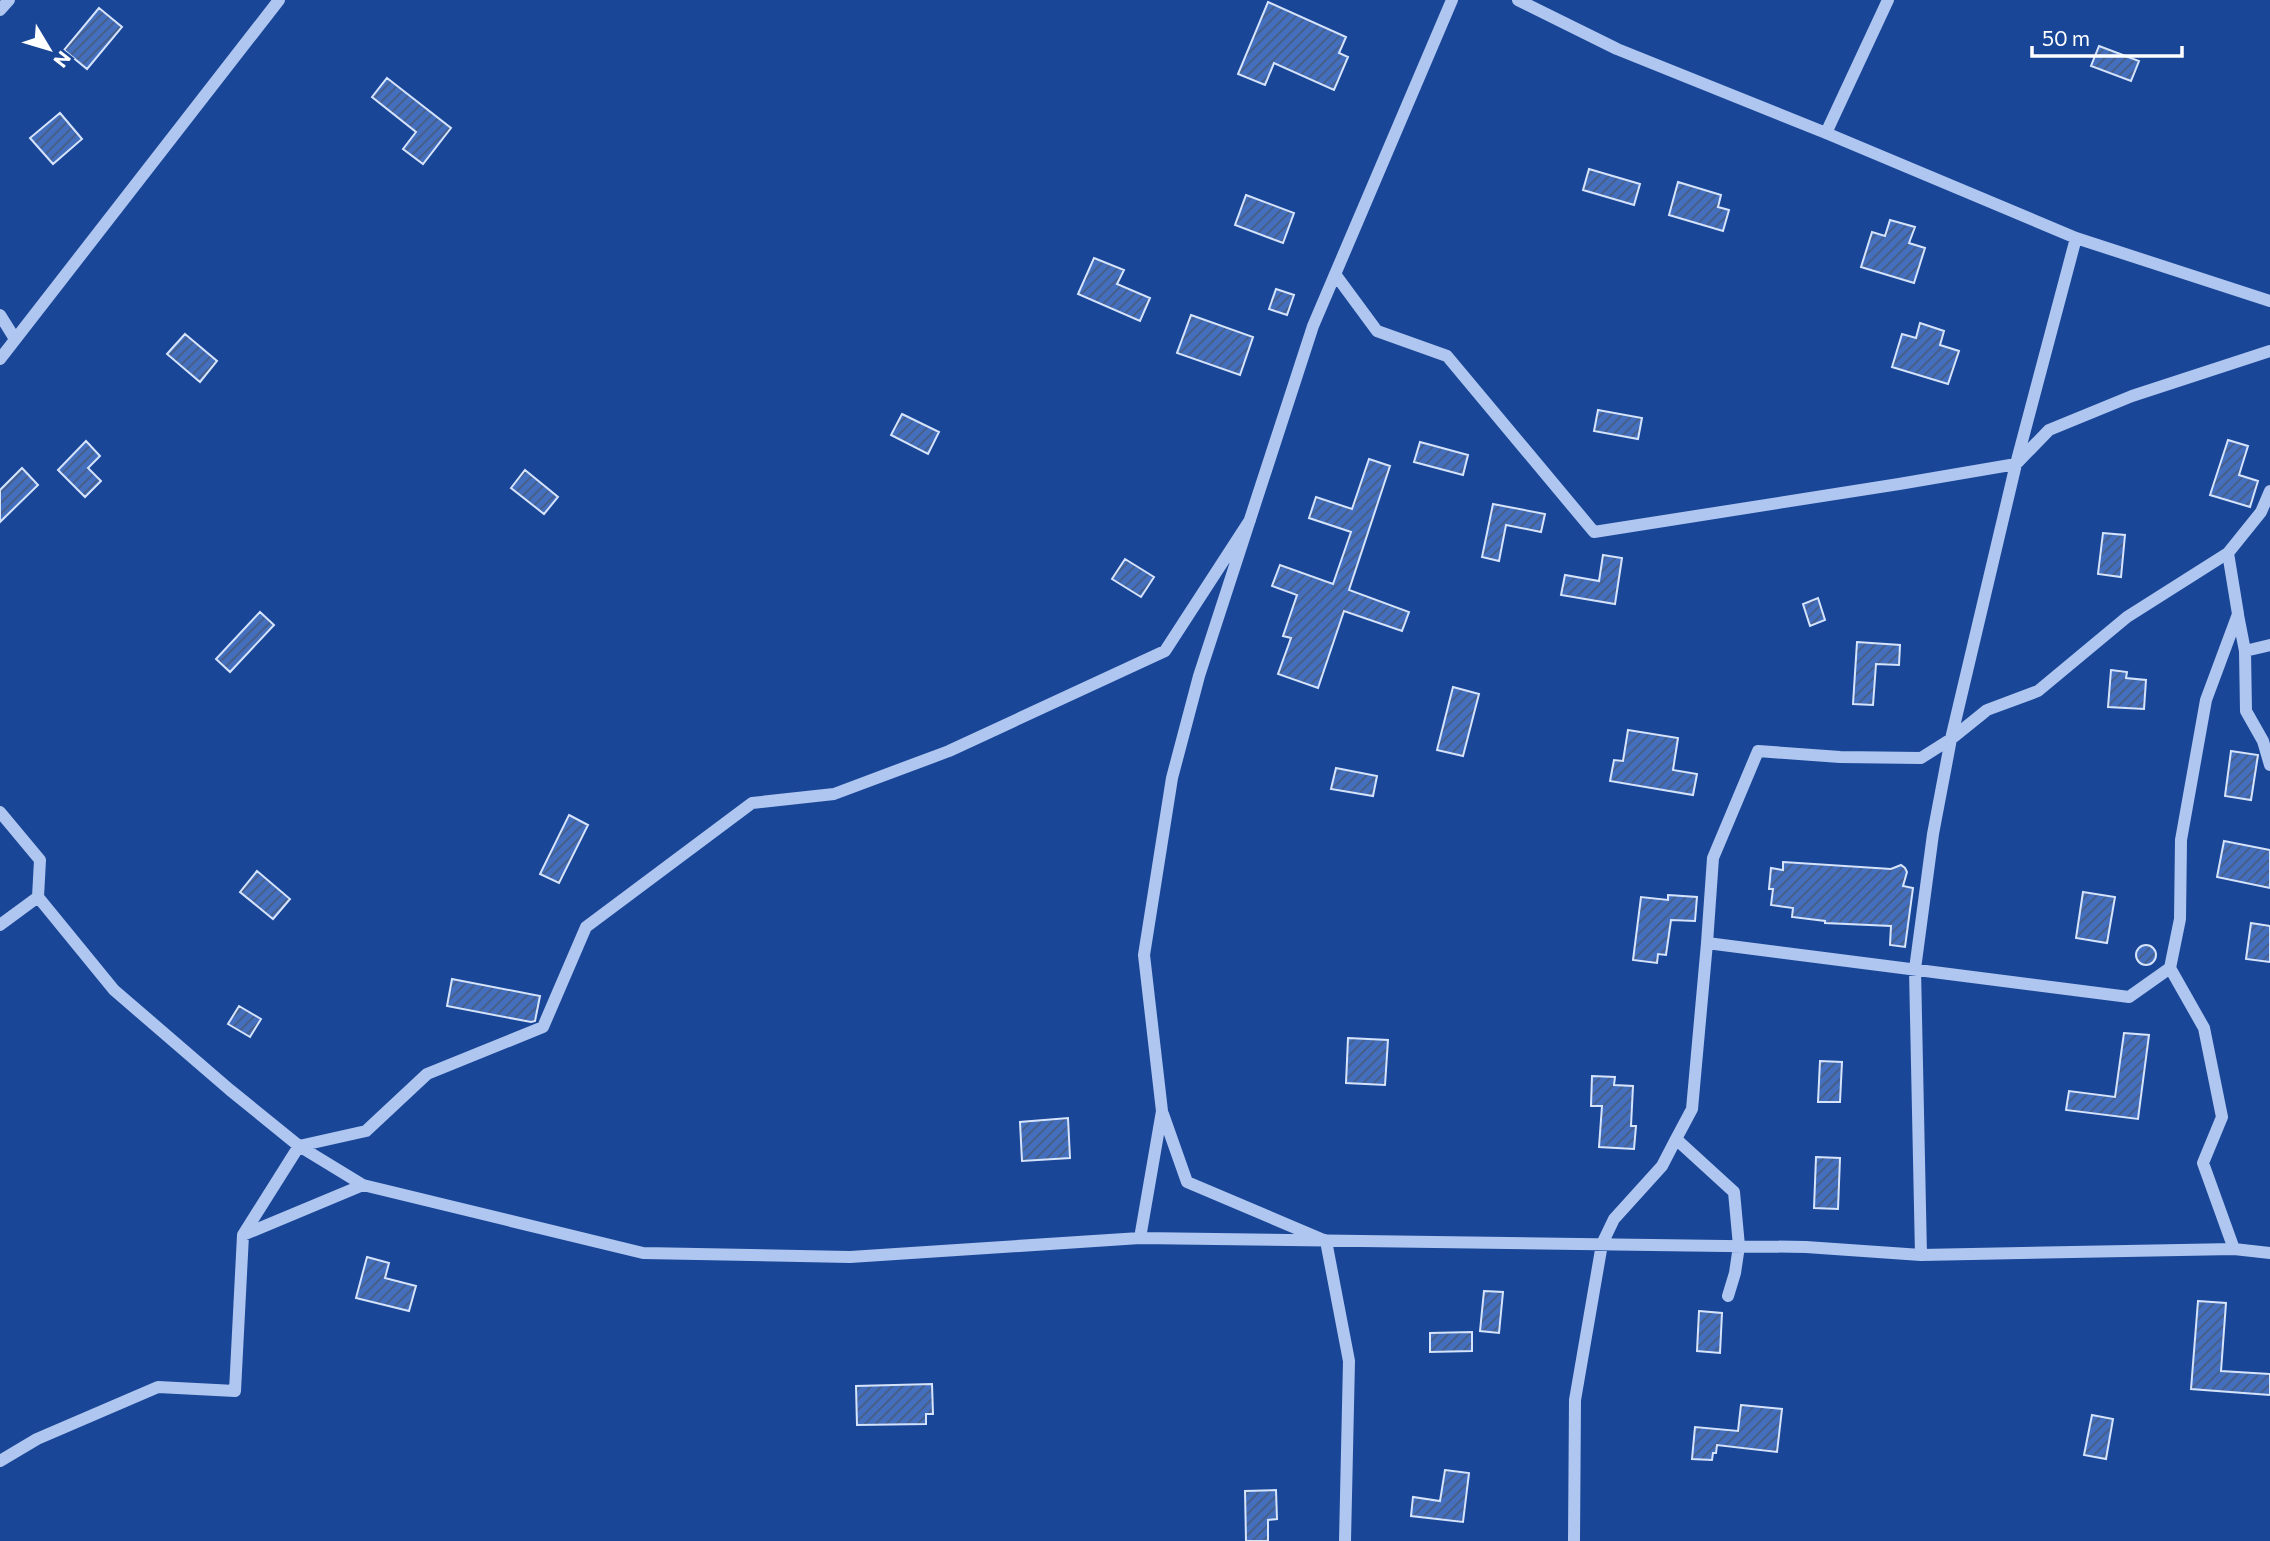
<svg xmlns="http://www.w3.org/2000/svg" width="2270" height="1541" font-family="Commissioner,sans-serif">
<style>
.building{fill:url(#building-hatch);stroke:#d5e3fb;stroke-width:2}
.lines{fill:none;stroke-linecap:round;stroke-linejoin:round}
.minor{stroke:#aec6f0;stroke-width:12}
</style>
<defs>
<pattern id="building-hatch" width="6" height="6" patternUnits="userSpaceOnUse" patternTransform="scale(1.75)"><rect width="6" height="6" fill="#436fbe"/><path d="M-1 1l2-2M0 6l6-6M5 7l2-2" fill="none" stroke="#485c7f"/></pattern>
</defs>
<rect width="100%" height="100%" fill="#1a4697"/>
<path class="building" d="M 1268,2 L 1346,37 L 1339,53 L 1348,57 L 1334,90 L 1274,63 L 1265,85 L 1238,74 Z
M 99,8 L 122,27 L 87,69 L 64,50 Z
M 2099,46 L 2139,61 L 2131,81 L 2091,66 Z
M 387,78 L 451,128 L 423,164 L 403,149 L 416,132 L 372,97 Z
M 60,113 L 82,139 L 53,164 L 30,138 Z
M 1589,169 L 1640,184 L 1634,205 L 1583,190 Z
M 1678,182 L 1721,195 L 1718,207 L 1729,210 L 1723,231 L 1669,215 Z
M 1246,195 L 1294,213 L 1283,243 L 1235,225 Z
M 1890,220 L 1915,227 L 1909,243 L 1925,248 L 1914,283 L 1861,267 L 1872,232 L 1885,236 Z
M 1094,258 L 1124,270 L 1117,284 L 1150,298 L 1140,321 L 1078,294 Z
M 1276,289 L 1294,295 L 1287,315 L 1269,309 Z
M 1191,315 L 1253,337 L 1240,375 L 1177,353 Z
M 1920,323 L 1944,331 L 1940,345 L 1959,351 L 1948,384 L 1892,367 L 1902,334 L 1916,338 Z
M 185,334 L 217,361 L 200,382 L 167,354 Z
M 1598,410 L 1642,418 L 1638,439 L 1594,431 Z
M 902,414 L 939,432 L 928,454 L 891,435 Z
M 2228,440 L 2248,446 L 2239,475 L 2258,481 L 2250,507 L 2210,495 Z
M 86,441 L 100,456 L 88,468 L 101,481 L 85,497 L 58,470 Z
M 1420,442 L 1468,455 L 1463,475 L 1414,462 Z
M 1369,459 L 1390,466 L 1349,590 L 1409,612 L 1402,631 L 1344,611 L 1318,688 L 1278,674 L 1291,638 L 1283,636 L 1297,595 L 1272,586 L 1280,565 L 1333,584 L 1351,532 L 1309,518 L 1316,497 L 1352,509 Z
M 22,468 L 38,485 L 0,522 L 0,490 Z
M 525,470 L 558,497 L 544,514 L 511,488 Z
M 1493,504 L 1545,514 L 1541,532 L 1506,525 L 1499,561 L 1482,557 Z
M 2103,533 L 2125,535 L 2121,577 L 2098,574 Z
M 1603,555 L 1622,558 L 1615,604 L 1561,595 L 1565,575 L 1599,581 Z
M 1125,559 L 1154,577 L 1141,597 L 1112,579 Z
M 1818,598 L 1825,620 L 1810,626 L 1803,604 Z
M 260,612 L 274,625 L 230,672 L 216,659 Z
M 1857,642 L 1900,645 L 1899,665 L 1876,664 L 1873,705 L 1853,704 Z
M 2111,670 L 2127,672 L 2126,678 L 2146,680 L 2144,709 L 2108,707 Z
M 1453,687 L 1479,694 L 1463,756 L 1437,750 Z
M 1628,730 L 1678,738 L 1673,770 L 1697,774 L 1693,795 L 1610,781 L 1614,760 L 1623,761 Z
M 2231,751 L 2258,755 L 2251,800 L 2225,796 Z
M 1336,768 L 1377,776 L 1373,796 L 1331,789 Z
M 569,815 L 588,825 L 559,883 L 540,874 Z
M 2224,841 L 2270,850 L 2270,888 L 2217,877 Z
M 1783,862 L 1891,869 L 1901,865 L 1905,868 L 1907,872 L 1903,886 L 1913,888 L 1905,947 L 1890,945 L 1891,926 L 1825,923 L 1825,921 L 1792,917 L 1793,908 L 1771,905 L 1773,889 L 1769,889 L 1771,868 L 1783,870 Z
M 257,871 L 290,899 L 273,919 L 240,892 Z
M 2083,892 L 2115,897 L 2107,943 L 2076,938 Z
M 1668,895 L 1697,897 L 1695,921 L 1671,920 L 1666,955 L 1658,954 L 1657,963 L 1633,960 L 1641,897 L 1668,900 Z
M 2251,923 L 2270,926 L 2270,962 L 2246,959 Z
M2136 955a10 10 0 1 1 20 0a10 10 0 1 1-20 0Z
M 452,979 L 540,996 L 535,1021 L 531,1022 L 447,1006 Z
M 239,1006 L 261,1019 L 250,1037 L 228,1024 Z
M 2124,1033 L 2149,1035 L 2138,1119 L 2066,1110 L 2069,1091 L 2115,1097 Z
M 1348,1038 L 1388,1040 L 1385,1085 L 1346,1083 Z
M 1820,1061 L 1842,1062 L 1840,1102 L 1818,1102 Z
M 1592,1076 L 1615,1077 L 1614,1085 L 1633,1086 L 1631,1126 L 1636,1126 L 1634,1149 L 1599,1147 L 1602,1106 L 1591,1106 Z
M 1068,1118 L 1070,1158 L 1022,1161 L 1020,1122 Z
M 1816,1157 L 1840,1158 L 1838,1209 L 1814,1208 Z
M 367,1257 L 389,1263 L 385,1278 L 416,1286 L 409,1311 L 356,1298 Z
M 1484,1291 L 1503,1292 L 1499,1333 L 1480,1331 Z
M 2198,1301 L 2226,1303 L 2221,1371 L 2270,1374 L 2270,1395 L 2191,1389 Z
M 1699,1311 L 1722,1313 L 1720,1353 L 1697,1351 Z
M 1472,1332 L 1472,1351 L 1430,1352 L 1430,1333 Z
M 932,1384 L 933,1414 L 926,1414 L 926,1424 L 857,1425 L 856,1386 Z
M 1741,1405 L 1782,1409 L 1777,1452 L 1717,1445 L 1716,1453 L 1713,1453 L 1712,1460 L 1692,1459 L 1695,1427 L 1738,1431 Z
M 2092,1415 L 2113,1419 L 2106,1459 L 2084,1455 Z
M 1445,1470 L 1469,1473 L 1463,1522 L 1411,1516 L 1413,1497 L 1440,1501 Z
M 1276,1490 L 1277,1519 L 1268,1520 L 1268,1541 L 1246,1541 L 1245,1491 Z"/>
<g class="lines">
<path class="minor" d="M 1518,0 L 1617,49 L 1826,133 L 2076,238 L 2270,301
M 0,10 L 9,0
M 1826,133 L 1888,0
M 1335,274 L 1377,331 L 1447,356 L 1594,532 L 1899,484 L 2016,464 L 2049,430 L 2132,396 L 2270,351
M 0,315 L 15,339
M 0,359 L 279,0
M 2228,553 L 2238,614 L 2206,700 L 2181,840 L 2180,919 L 2170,968 L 2129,997 L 1707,943 L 1713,858 L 1758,751 L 1840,757 L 1921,758 L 1951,739 L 1987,710 L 2038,691 L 2127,617 L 2228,553 L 2261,512 L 2270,491
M 2238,615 L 2245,651 L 2246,711 L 2263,741 L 2270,765
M 2245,651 L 2270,645
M 0,812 L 40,860 L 38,897 L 114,990 L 230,1090 L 299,1146 L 363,1185 L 643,1253 L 850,1257 L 1140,1238 L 1806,1247 L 1921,1255 L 2234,1249 L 2270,1253
M 0,925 L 38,897
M 1707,943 L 1692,1109 L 1676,1139 L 1734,1192 L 1739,1246 L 1735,1273 L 1728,1296
M 2170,968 L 2204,1028 L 2222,1117 L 2203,1163 L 2234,1249
M 1163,1114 L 1187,1182 L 1326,1241 L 1349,1361 L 1345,1541
M 243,1235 L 299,1146 L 366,1131 L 427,1074 L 543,1027 L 586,927 L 752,803 L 834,794 L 949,751 L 1165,651 L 1250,520
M 1140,1238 L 1162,1111 L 1144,955 L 1172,778 L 1199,676 L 1313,326 L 1452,0
M 1921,1255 L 1915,969 L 1933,834 L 1951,739 L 2016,464 L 2076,238
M 0,1461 L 37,1439 L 158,1387 L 235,1391 L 243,1235 L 363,1185
M 1574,1541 L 1575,1400 L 1602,1244 L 1614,1219 L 1662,1166 L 1676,1139"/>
</g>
<g transform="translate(49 49) rotate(128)" stroke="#1a4697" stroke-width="5" paint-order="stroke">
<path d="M0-5L12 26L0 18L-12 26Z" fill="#ffffff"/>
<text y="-10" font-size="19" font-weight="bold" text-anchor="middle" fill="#ffffff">N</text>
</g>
<path d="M2032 46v10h150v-10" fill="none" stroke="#ffffff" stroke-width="3.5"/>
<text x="2042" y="46" font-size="21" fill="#ffffff" stroke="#1a4697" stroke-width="5" paint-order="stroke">50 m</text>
</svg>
